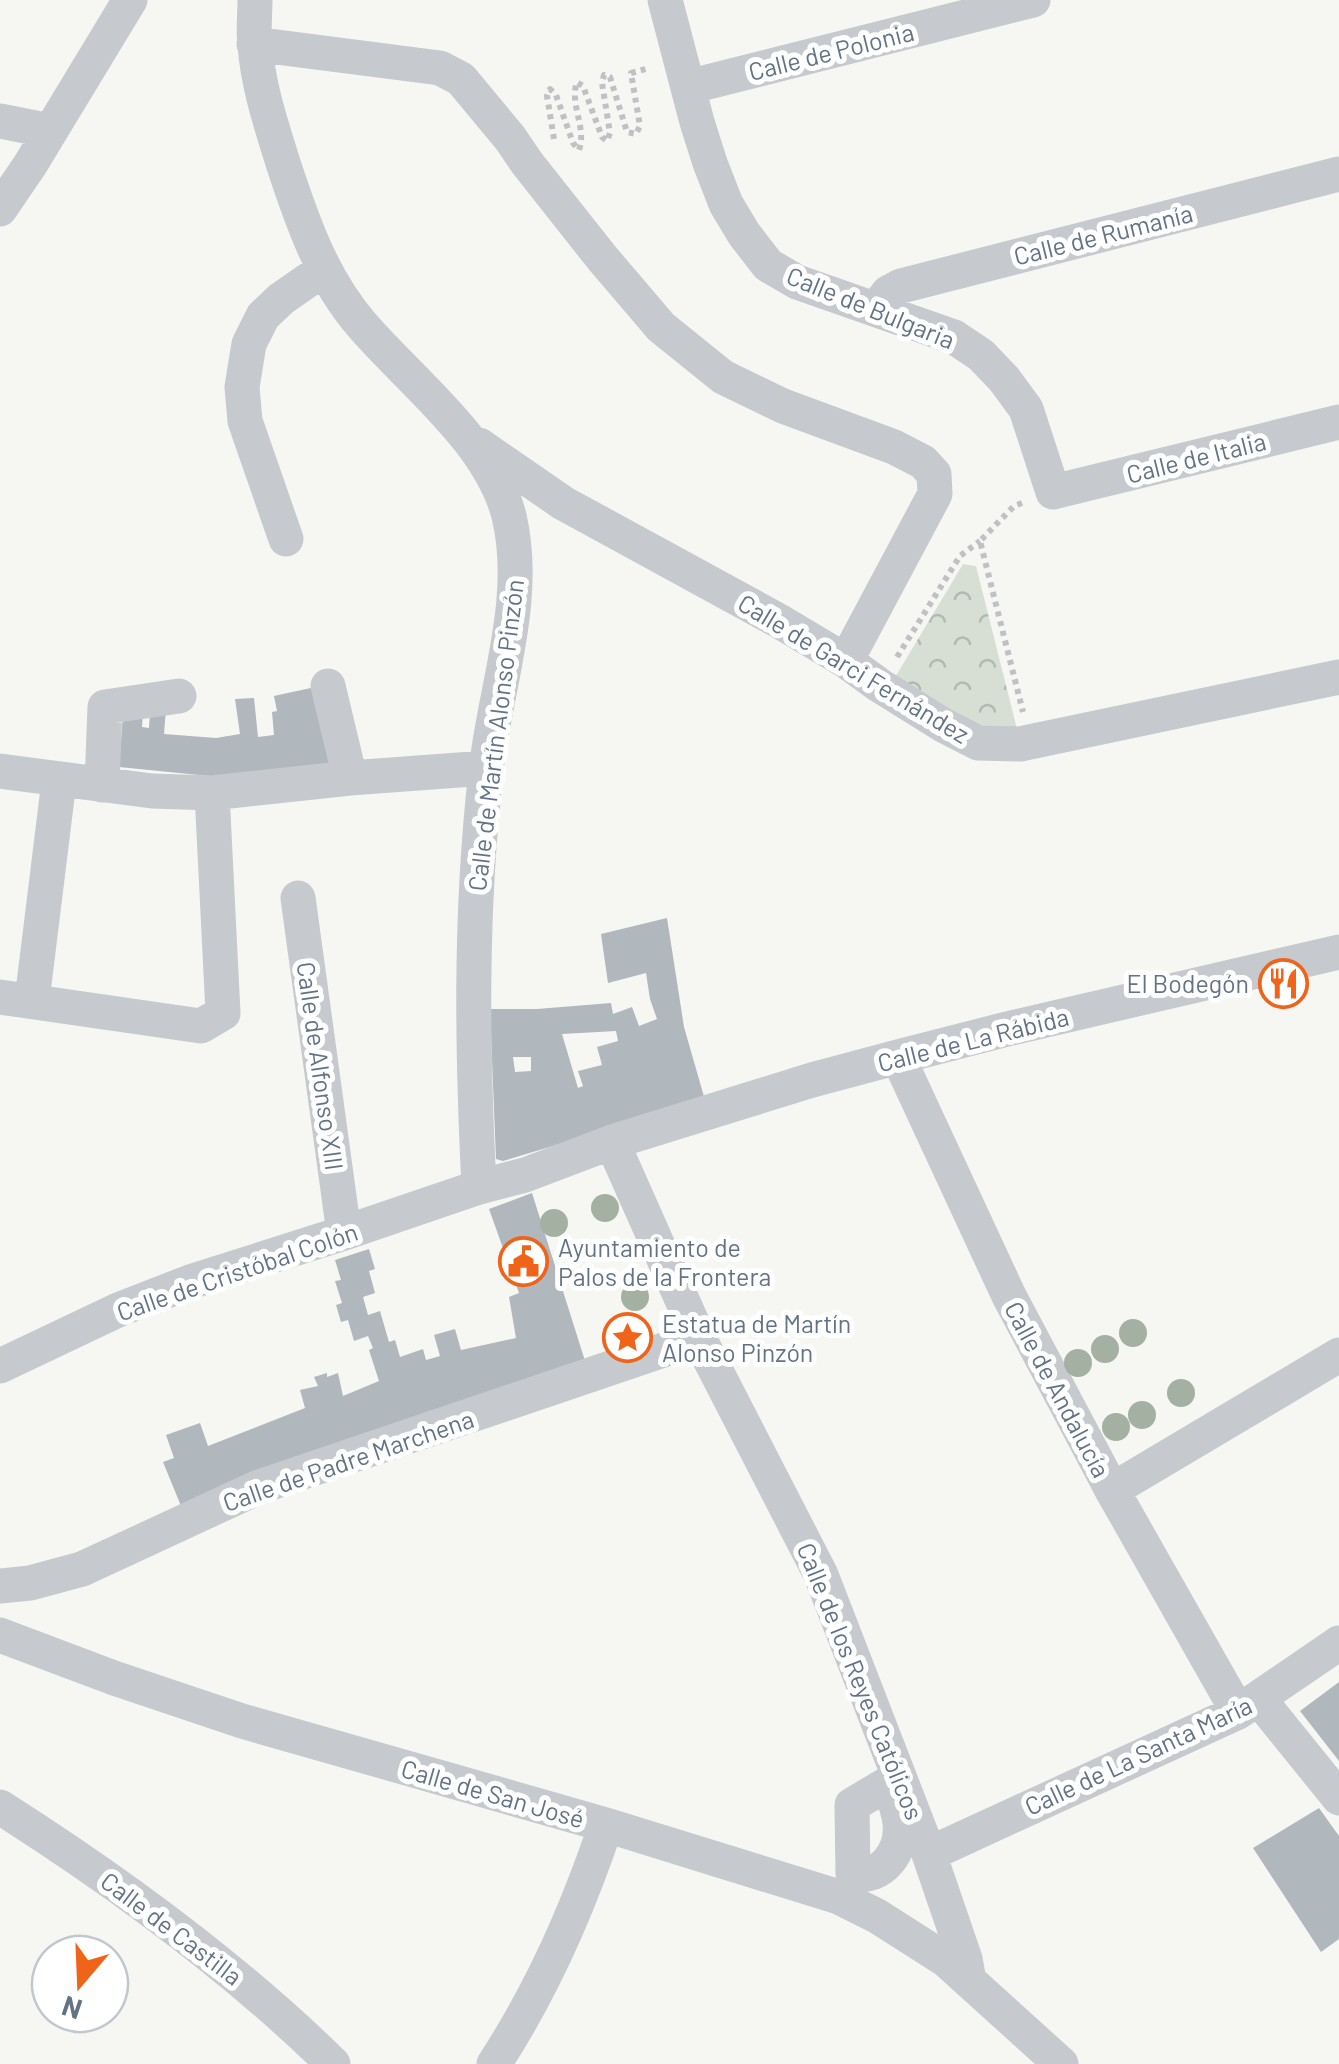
<svg xmlns="http://www.w3.org/2000/svg" width="1339" height="2064" font-family="Barlow,sans-serif">
<style>
.forest{fill:url(#forest-crowns)}
.building{fill:#b0b7bd;fill-rule:evenodd}
.lines{fill:none;stroke-linecap:round;stroke-linejoin:round}
.path{stroke:#bfc1c4;stroke-width:6;stroke-dasharray:5 5;stroke-linecap:butt}
.minor{stroke:#c6c9cd;stroke-width:35}
.tree{fill:#a4b1a2}
.labels{text-anchor:middle;dominant-baseline:central;stroke-width:10;stroke-linejoin:round;paint-order:stroke}
.street-label{font-size:25px;fill:#637386;stroke:#fff}
.poi-label{font-size:25px;fill:#637386;stroke:#fff;text-anchor:start}
</style>
<defs>
<pattern id="forest-crowns" width="20" height="18" patternUnits="userSpaceOnUse" patternTransform="scale(2.5)"><rect width="20" height="18" fill="#d7dfd4"/><path d="M2 6a3 3 0 1 1 6 0M12 15a3 3 0 1 1 6 0" fill="none" stroke="#b2b9b2"/></pattern>
</defs>
<rect width="100%" height="100%" fill="#f6f7f3"/>
<path class="forest" d="M 963,564 L 976,566 L 1017,729 L 982,728 L 894,679 Z"/>
<path class="building" d="M 320,686 L 341,768 L 219,777 L 119,767 L 123,715 L 143,712 L 142,727 L 149,728 L 150,711 L 166,709 L 164,734 L 216,738 L 240,734 L 235,699 L 254,698 L 258,737 L 274,735 L 272,712 L 277,711 L 274,696 Z
M 667,918 L 684,1027 L 705,1100 L 503,1161 L 496,1159 L 490,1009 L 537,1009 L 611,1003 L 613,1014 L 632,1007 L 639,1026 L 657,1019 L 650,999 L 646,973 L 608,983 L 601,934 ZM 616,1031 L 618,1041 L 597,1047 L 602,1065 L 578,1071 L 583,1086 L 578,1088 L 562,1034 ZM 513,1057 L 531,1057 L 531,1071 L 515,1072 Z
M 532,1193 L 586,1364 L 181,1506 L 163,1462 L 174,1458 L 166,1435 L 200,1423 L 208,1446 L 305,1408 L 300,1390 L 318,1386 L 314,1377 L 327,1373 L 327,1377 L 338,1373 L 343,1396 L 379,1381 L 369,1350 L 373,1348 L 368,1336 L 354,1341 L 348,1320 L 341,1322 L 336,1305 L 342,1303 L 335,1281 L 341,1280 L 335,1260 L 369,1249 L 375,1269 L 369,1271 L 375,1293 L 363,1297 L 368,1315 L 380,1311 L 389,1342 L 395,1340 L 400,1357 L 423,1349 L 426,1360 L 440,1356 L 434,1335 L 455,1329 L 461,1350 L 516,1338 L 509,1297 L 519,1293 L 489,1209 Z
M 1339,1682 L 1339,1761 L 1300,1711 Z
M 1319,1808 L 1339,1836 L 1339,1939 L 1321,1952 L 1253,1848 Z"/>
<g class="lines">
<path class="path" d="M 554,139 L 547,96 L 550,89 L 556,95 L 573,143 L 579,150 C 587,127 569,104 577,82 L 583,86 L 602,137 L 607,141 L 610,133 L 602,83 L 604,75 L 610,77 L 627,132 L 636,134 L 640,126 L 631,73 L 650,68
M 1022,503 L 1014,506 L 980,541 L 1023,712
M 897,657 L 960,556 L 980,541"/>
<path class="minor" d="M 255,0 C 255,15 253,31 255,45 C 258,86 271,124 283,163 C 302,221 322,279 362,325 C 411,382 490,441 509,516 C 529,600 495,687 486,771 C 470,912 472,1046 479,1187
M 665,0 L 697,122 L 710,163 L 726,204 L 744,234 L 768,265 L 797,282 L 954,337 L 981,355 L 1004,379 L 1026,409 L 1053,492 L 1339,422
M 254,44 L 440,68 L 461,79 L 510,138 L 527,163 L 603,259 L 661,327 L 723,377 L 783,406 L 894,447 L 923,462 L 934,474 L 935,494 L 846,661
M 688,87 L 1033,0
M 0,121 L 50,131
M 0,209 L 30,165 L 130,0
M 876,309 L 888,293 L 901,286 L 1339,174
M 479,445 L 563,503 L 779,621 L 846,661 L 879,685 L 943,725 L 978,743 L 1020,744 L 1339,677
M 286,539 L 245,421 L 242,387 L 249,344 L 263,316 L 281,299 L 324,269
M 328,686 L 350,778
M 0,771 L 152,791 L 212,793 L 350,778 L 486,768
M 102,785 L 105,707 L 179,696
M 298,898 L 344,1233
M 0,997 L 201,1026 L 223,1013 L 212,793
M 32,1000 L 59,781
M 898,1057 L 1009,1296 L 1112,1490 L 1238,1712
M 612,1142 L 699,1338 L 821,1575 L 929,1854 L 965,1959 L 969,1981
M 0,1366 L 118,1310 L 190,1282 L 344,1233 L 479,1187 L 525,1175 L 612,1142 L 812,1080 L 898,1057 L 1007,1029 L 1339,952
M 1112,1490 L 1339,1355
M 0,1586 L 30,1583 L 82,1569 L 259,1487 L 699,1338
M 0,1635 L 114,1678 L 242,1721 L 606,1825 L 839,1897 L 877,1916 L 946,1960 L 1061,2064
M 1259,1699 L 1339,1798
M 889,1783 C 892,1796 899,1810 900,1823 C 903,1851 882,1880 853,1874 L 852,1805 Z
M 0,1807 C 118,1882 233,1966 333,2064
M 929,1854 L 1238,1712 L 1339,1643
M 494,2064 C 543,1989 578,1909 606,1825"/>
</g>
<g class="tree">
<circle cx="605" cy="1208" r="14"/>
<circle cx="554" cy="1223" r="14"/>
<circle cx="635" cy="1297" r="14"/>
<circle cx="1133" cy="1333" r="14"/>
<circle cx="1105" cy="1349" r="14"/>
<circle cx="1078" cy="1363" r="14"/>
<circle cx="1181" cy="1393" r="14"/>
<circle cx="1142" cy="1415" r="14"/>
<circle cx="1116" cy="1427" r="14"/>
</g>
<defs>
<symbol id="restaurant-ring" viewBox="-11 -11 22 22"><circle r="9.5" fill="#fff" stroke="#f0641a" stroke-width="1.5"/><path d="M-5-6h1v4h1v-4h1v4h1v-4h1v5L-1.5 .5V6h-2V.5L-5-1ZM5-6V6H3V1.5H1.5Q1.5-4 5-6Z" fill="#f0641a"/></symbol>
<symbol id="civic-ring" viewBox="-11 -11 22 22"><circle r="9.5" fill="#fff" stroke="#f0641a" stroke-width="1.5"/><path d="M-.6-6.5H3V-4.5H.6V-3L4-1V1h2V6H-6V1h2V-1L-.6-3ZM-1.2 2.5V6h2.4V2.5Z" fill="#f0641a"/></symbol>
<symbol id="sight-ring" viewBox="-11 -11 22 22"><circle r="9.5" fill="#fff" stroke="#f0641a" stroke-width="1.5"/><path d="M0-6L1.8-2.2L6-1.7L2.9 1.2L3.7 5.4L0 3.3L-3.7 5.4L-2.9 1.2L-6-1.7L-1.8-2.2Z" fill="#f0641a"/></symbol>
</defs>
<g fill-rule="evenodd">
<use href="#restaurant-ring" x="1256" y="956" width="55" height="55"/>
<use href="#civic-ring" x="496" y="1234" width="55" height="55"/>
<use href="#sight-ring" x="600" y="1310" width="55" height="55"/>
</g>
<g class="labels">
<g class="street-label">
<text transform="translate(831 51) rotate(-14)">Calle de Polonia</text>
<text transform="translate(1103 234) rotate(-14)">Calle de Rumanía</text>
<text transform="translate(871 307) rotate(22)">Calle de Bulgaria</text>
<text transform="translate(1196 457) rotate(-14)">Calle de Italia</text>
<text transform="translate(854 668) rotate(31)">Calle de Garci Fernández</text>
<text transform="translate(495 735) rotate(-83)">Calle de Martín Alonso Pinzón</text>
<text transform="translate(973 1039) rotate(-14)">Calle de La Rábida</text>
<text transform="translate(321 1066) rotate(82)">Calle de Alfonso XIII</text>
<text transform="translate(237 1271) rotate(-19)">Calle de Cristóbal Colón</text>
<text transform="translate(1058 1389) rotate(62)">Calle de Andalucía</text>
<text transform="translate(348 1460) rotate(-19)">Calle de Padre Marchena</text>
<text transform="translate(861 1681) rotate(68)">Calle de los Reyes Católicos</text>
<text transform="translate(1138 1755) rotate(-25)">Calle de La Santa María</text>
<text transform="translate(493 1793) rotate(16)">Calle de San José</text>
<text transform="translate(172 1928) rotate(37)">Calle de Castilla</text>
</g>
<g class="poi-label">
<text x="1249" y="983" text-anchor="end">El Bodegón</text>
<text x="558" y="1247">Ayuntamiento de<tspan x="558" dy="29">Palos de la Frontera</tspan></text>
<text x="662" y="1323">Estatua de Martín<tspan x="662" dy="29">Alonso Pinzón</tspan></text>
</g>
</g>
<g transform="translate(80 1984) rotate(199)"><circle r="48" fill="#ffffff" stroke="#c1c7cf" stroke-width="2.5"/>
<path d="M0-8L18 38L0 25L-18 38Z" fill="#f0641a"/>
<text y="-15" font-size="28" font-weight="bold" text-anchor="middle" fill="#637386">N</text>
</g>
</svg>
